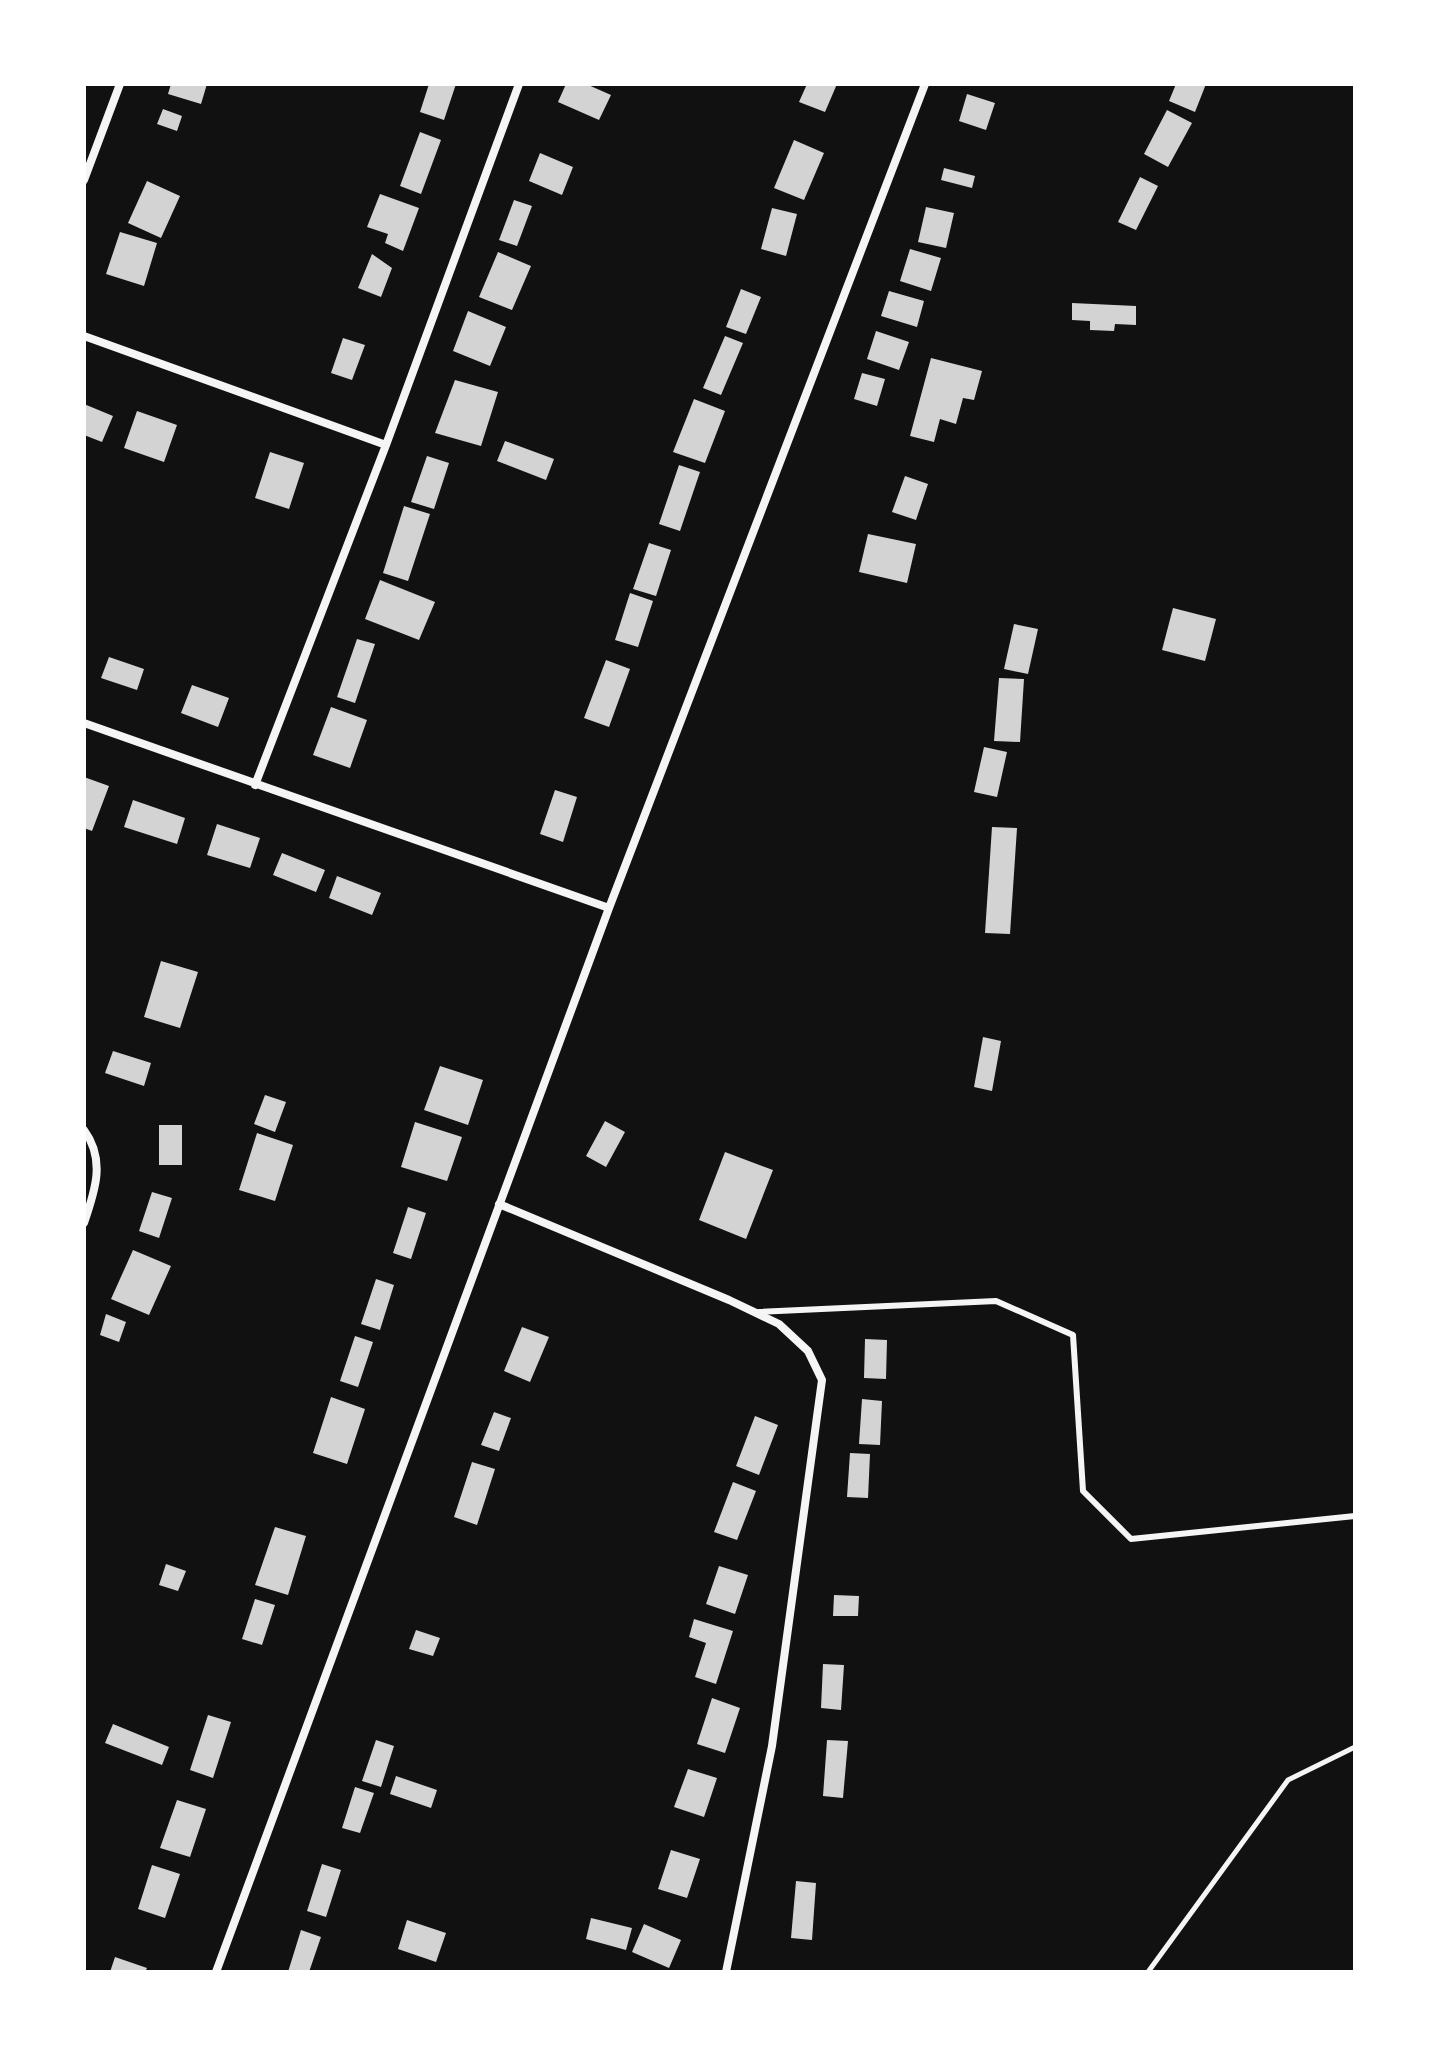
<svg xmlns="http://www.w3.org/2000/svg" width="1439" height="2056" font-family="'Work Sans',sans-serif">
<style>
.building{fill:#d3d3d3}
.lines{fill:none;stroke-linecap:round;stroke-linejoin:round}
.path{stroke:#f5f5f5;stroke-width:5}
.service{stroke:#f5f5f5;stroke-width:6}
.minor{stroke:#f5f5f5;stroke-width:8}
</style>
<rect width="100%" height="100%" fill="#111"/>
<path class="building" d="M 171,84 L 207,84 L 201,104 L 168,94 Z
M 429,84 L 456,84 L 444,120 L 420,112 Z
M 566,84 L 586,84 L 611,95 L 599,120 L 558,102 Z
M 807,84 L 837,84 L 825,112 L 799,102 Z
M 1176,84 L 1206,84 L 1195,112 L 1169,101 Z
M 967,94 L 995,103 L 986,130 L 959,121 Z
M 163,109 L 182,116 L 177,131 L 157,124 Z
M 1167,110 L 1192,123 L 1168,167 L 1144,154 Z
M 420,132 L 441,140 L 421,194 L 400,186 Z
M 794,140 L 824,153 L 804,200 L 774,188 Z
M 540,153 L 573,167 L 562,195 L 529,181 Z
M 944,168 L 975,176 L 972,188 L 941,180 Z
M 1140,177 L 1158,186 L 1136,230 L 1118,222 Z
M 147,181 L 180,196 L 161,238 L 128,223 Z
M 380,194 L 419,208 L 403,251 L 385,243 L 388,234 L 367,227 Z
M 514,200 L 532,206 L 517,246 L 499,240 Z
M 926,207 L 954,213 L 946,248 L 918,242 Z
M 772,208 L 797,214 L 786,256 L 761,249 Z
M 120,232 L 157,243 L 144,286 L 106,274 Z
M 910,249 L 941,258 L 931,291 L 900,281 Z
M 498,252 L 531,266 L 512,310 L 479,297 Z
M 372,254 L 392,268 L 381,297 L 358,288 Z
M 741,289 L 761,297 L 746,334 L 726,327 Z
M 889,291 L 924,301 L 917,327 L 881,316 Z
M 1072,303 L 1136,306 L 1136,325 L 1115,324 L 1114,331 L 1090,330 L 1090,321 L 1072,320 Z
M 468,311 L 506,327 L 490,366 L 453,351 Z
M 876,331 L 909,342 L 899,370 L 867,359 Z
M 725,336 L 743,343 L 721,395 L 703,388 Z
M 343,338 L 365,345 L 352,380 L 331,373 Z
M 931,358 L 982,371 L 974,400 L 963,398 L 956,424 L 940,419 L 934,442 L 910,436 Z
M 862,373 L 885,379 L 877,406 L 854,399 Z
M 455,380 L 498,392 L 481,446 L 435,433 Z
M 694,399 L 725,411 L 705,463 L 673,452 Z
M 84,404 L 113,416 L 102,442 L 84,435 Z
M 137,411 L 177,425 L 164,462 L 124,448 Z
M 505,441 L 554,459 L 546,480 L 497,461 Z
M 270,452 L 304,463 L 289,509 L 255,498 Z
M 427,456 L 449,463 L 434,509 L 411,502 Z
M 679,465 L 700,472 L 680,531 L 659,524 Z
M 905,476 L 928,484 L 916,520 L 892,512 Z
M 404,506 L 430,514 L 408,581 L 383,573 Z
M 868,534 L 916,544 L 907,583 L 859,572 Z
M 649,543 L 671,550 L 656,596 L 633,589 Z
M 380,580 L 435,602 L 419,640 L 365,619 Z
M 630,593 L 653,601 L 638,647 L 615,640 Z
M 1173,608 L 1216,619 L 1205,661 L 1162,650 Z
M 1014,624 L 1038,629 L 1028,674 L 1004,669 Z
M 357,639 L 375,644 L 355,703 L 337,697 Z
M 109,657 L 144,669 L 137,690 L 101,678 Z
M 606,660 L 630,669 L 609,727 L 584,718 Z
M 999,678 L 1024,679 L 1020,742 L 994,741 Z
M 192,685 L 229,698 L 218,727 L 181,713 Z
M 331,707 L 367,720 L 350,768 L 313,755 Z
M 984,747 L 1007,752 L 997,797 L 974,792 Z
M 84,777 L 109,786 L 92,831 L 84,828 Z
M 555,790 L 577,797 L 563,842 L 540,834 Z
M 133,800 L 185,818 L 177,844 L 124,827 Z
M 217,824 L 260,838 L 250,868 L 207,855 Z
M 992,827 L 1017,828 L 1010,934 L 985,933 Z
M 282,853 L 325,870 L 316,892 L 273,875 Z
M 337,876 L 381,893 L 372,915 L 329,898 Z
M 161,961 L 198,972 L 180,1028 L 144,1017 Z
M 983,1037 L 1001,1041 L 992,1091 L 974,1087 Z
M 113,1051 L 151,1063 L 144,1086 L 105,1073 Z
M 440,1066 L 483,1080 L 468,1125 L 424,1110 Z
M 265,1095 L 286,1102 L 275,1132 L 254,1124 Z
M 605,1121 L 625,1132 L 606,1167 L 586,1156 Z
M 415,1122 L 462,1137 L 447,1181 L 401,1167 Z
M 159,1125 L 182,1125 L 182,1165 L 159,1165 Z
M 257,1133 L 293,1145 L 275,1201 L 239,1190 Z
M 725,1152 L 773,1170 L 746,1239 L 699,1220 Z
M 152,1192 L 172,1198 L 159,1238 L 139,1231 Z
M 408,1207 L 426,1213 L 411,1259 L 393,1253 Z
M 133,1250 L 171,1266 L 149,1315 L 111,1299 Z
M 376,1279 L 394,1285 L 380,1330 L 361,1324 Z
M 106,1314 L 126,1322 L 119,1342 L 100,1335 Z
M 522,1327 L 549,1337 L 530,1382 L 504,1371 Z
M 355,1336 L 373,1342 L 358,1387 L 340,1381 Z
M 865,1339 L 887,1340 L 886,1379 L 864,1378 Z
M 331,1397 L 365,1409 L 347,1464 L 313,1453 Z
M 862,1399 L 882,1401 L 880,1445 L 859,1444 Z
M 494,1412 L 511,1418 L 499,1451 L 481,1445 Z
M 755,1416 L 778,1425 L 759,1475 L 736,1466 Z
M 850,1453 L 870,1454 L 868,1498 L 847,1497 Z
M 472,1462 L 495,1469 L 477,1525 L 454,1517 Z
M 733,1482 L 756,1491 L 737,1540 L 714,1532 Z
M 275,1527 L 306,1536 L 288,1595 L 255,1585 Z
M 166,1564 L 186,1571 L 178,1591 L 159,1585 Z
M 719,1566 L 748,1575 L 735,1614 L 706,1604 Z
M 834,1595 L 859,1596 L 858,1616 L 833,1616 Z
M 255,1599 L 275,1605 L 262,1645 L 242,1639 Z
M 694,1619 L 733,1631 L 716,1684 L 695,1677 L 706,1643 L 689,1637 Z
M 416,1630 L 440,1638 L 433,1656 L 409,1649 Z
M 823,1664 L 844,1665 L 841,1710 L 821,1708 Z
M 712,1698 L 740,1708 L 725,1753 L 697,1744 Z
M 208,1715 L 231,1722 L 213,1778 L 190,1770 Z
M 113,1724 L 169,1747 L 162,1765 L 105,1743 Z
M 376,1740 L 394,1746 L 381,1787 L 362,1781 Z
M 827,1740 L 848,1741 L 843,1798 L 823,1796 Z
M 688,1769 L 717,1778 L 704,1817 L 674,1807 Z
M 396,1776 L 437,1790 L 431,1808 L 390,1794 Z
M 355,1787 L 374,1793 L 360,1833 L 342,1828 Z
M 177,1800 L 206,1809 L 190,1857 L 160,1848 Z
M 671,1850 L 700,1859 L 687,1898 L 658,1889 Z
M 322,1864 L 341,1870 L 326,1917 L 307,1911 Z
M 152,1865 L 180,1874 L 165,1918 L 138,1909 Z
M 796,1881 L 816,1883 L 812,1940 L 791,1938 Z
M 591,1918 L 632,1928 L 626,1950 L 586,1939 Z
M 407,1920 L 446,1933 L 436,1962 L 398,1949 Z
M 644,1924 L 681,1940 L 669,1968 L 632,1952 Z
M 301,1930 L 321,1937 L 309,1972 L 288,1972 Z
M 115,1957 L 147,1968 L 145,1972 L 110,1972 Z"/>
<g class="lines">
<path class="path" d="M 1148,1972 L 1288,1780 L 1355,1747"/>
<path class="service" d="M 759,1312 L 996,1301 L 1073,1335 L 1083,1491 L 1131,1539 L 1355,1516"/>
<path class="minor" d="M 84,180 L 120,84
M 84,336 L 386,445
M 84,723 L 609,908
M 255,785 L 386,445 L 519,84
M 84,1130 C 106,1160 95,1191 84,1223
M 499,1204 L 729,1300 L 779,1324 L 808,1351 L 822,1380 L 772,1746 L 726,1972
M 216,1972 L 609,908 L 925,84"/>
</g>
<rect width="1439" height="2056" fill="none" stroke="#ffffff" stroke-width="172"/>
</svg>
